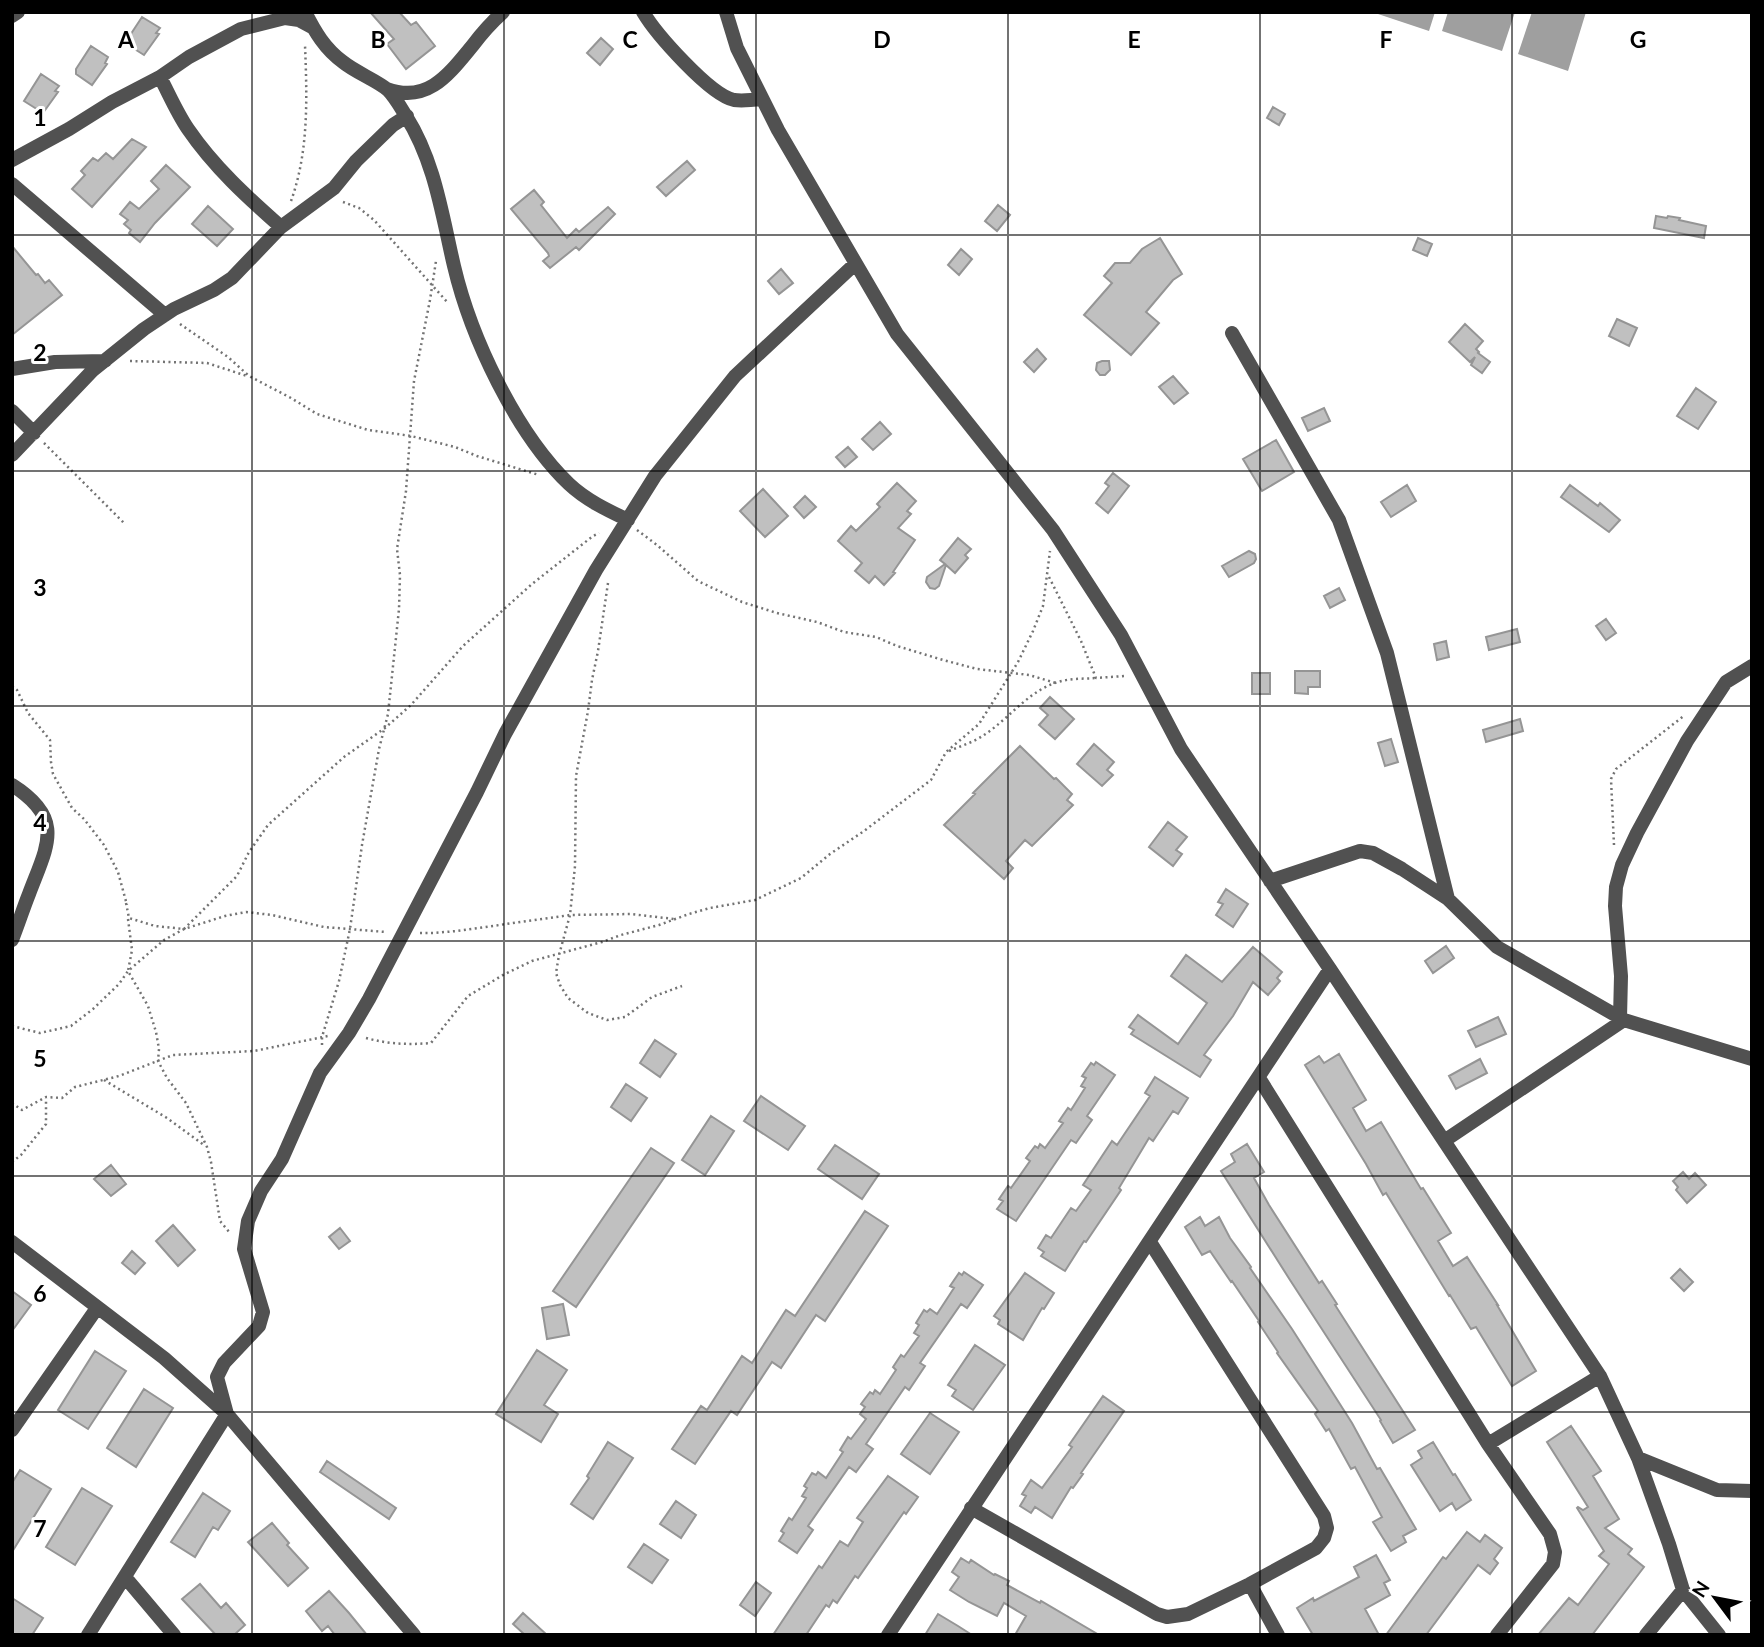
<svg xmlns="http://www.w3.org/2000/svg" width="1764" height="1647" font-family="Lato,sans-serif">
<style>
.water{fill:#9f9f9f}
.building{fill:#c0c0c0;stroke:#959595;stroke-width:2}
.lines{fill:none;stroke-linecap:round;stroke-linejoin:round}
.path{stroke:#737373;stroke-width:2.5;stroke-dasharray:2 3.5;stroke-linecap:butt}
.street{stroke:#515151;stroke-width:14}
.grid{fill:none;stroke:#000;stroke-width:2;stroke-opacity:0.55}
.grid-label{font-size:23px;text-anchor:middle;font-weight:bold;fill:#000;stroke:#fff;stroke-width:6;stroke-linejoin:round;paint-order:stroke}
</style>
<rect width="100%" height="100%" fill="#fff"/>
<path class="water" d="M 1372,12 L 1435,12 L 1429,31 Z
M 1448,12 L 1515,12 L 1502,51 L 1442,31 Z
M 1532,12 L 1586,12 L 1568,71 L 1518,54 Z"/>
<path class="building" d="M 370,12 L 399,12 L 411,25 L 416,22 L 435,46 L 406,69 L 387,44 L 394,39 Z
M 142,17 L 160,28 L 156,33 L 159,34 L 144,55 L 125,43 Z
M 601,38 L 613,49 L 600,65 L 587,53 Z
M 91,46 L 108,57 L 105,63 L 107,64 L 92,85 L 76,74 L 76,69 Z
M 41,74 L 59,86 L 55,91 L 58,92 L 43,113 L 24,101 Z
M 1273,107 L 1285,114 L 1279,125 L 1267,118 Z
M 132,139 L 146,147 L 92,207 L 72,189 L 85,175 L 81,171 L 93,158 L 98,161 L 106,153 L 113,159 Z
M 687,161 L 695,170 L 666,196 L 657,187 Z
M 166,165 L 190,187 L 155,223 L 140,242 L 129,233 L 131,230 L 124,224 L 128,220 L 120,214 L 130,202 L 139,209 L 159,189 L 151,181 Z
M 534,190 L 544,202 L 541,205 L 567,238 L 576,229 L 579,232 L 608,207 L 615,214 L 579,250 L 576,247 L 550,268 L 543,261 L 549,256 L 548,253 L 511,209 Z
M 998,205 L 1010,215 L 997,231 L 985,221 Z
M 208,206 L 233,229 L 217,246 L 192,224 Z
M 1656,216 L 1667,218 L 1668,216 L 1680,218 L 1679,220 L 1706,226 L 1704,238 L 1654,228 Z
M 1160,238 L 1182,274 L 1173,280 L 1146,312 L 1159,323 L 1131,355 L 1084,315 L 1112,283 L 1104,276 L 1115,263 L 1130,263 L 1142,249 Z
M 1418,238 L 1432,244 L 1427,256 L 1413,250 Z
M 12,246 L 36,275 L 38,274 L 45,283 L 49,280 L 62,295 L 12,335 Z
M 961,249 L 972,259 L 959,275 L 948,265 Z
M 781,269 L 793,283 L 779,294 L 768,281 Z
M 1617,319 L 1637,328 L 1629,346 L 1609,336 Z
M 1465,324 L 1483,341 L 1476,349 L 1479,352 L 1478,353 L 1490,362 L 1482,373 L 1471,365 L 1475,357 L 1470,362 L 1449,342 Z
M 1037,349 L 1046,359 L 1034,372 L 1024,362 Z
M 1102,361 L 1109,361 L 1110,370 L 1105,375 L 1100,375 L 1096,370 L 1097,363 Z
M 1173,376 L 1188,393 L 1174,404 L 1159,387 Z
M 1696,388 L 1716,402 L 1698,429 L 1677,416 Z
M 1324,408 L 1330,421 L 1308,431 L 1302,418 Z
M 880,422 L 891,434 L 873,450 L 862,439 Z
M 1276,440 L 1294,472 L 1262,491 L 1243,459 Z
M 848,447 L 857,457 L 845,467 L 836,457 Z
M 1113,473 L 1129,486 L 1108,513 L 1096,503 L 1109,486 L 1105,483 Z
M 897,483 L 916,501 L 907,511 L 911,514 L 898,528 L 915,540 L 893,572 L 895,573 L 884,585 L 875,576 L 869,583 L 855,571 L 862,563 L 838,541 L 851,526 L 856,531 L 880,507 L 877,504 Z
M 1407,485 L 1416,501 L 1391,517 L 1381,502 Z
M 1570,485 L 1598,506 L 1600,503 L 1620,520 L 1609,532 L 1561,497 Z
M 763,489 L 788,516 L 765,537 L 740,511 Z
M 805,496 L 816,507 L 804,518 L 794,507 Z
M 958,538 L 971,549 L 965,555 L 968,558 L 955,573 L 946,565 L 939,586 L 935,589 L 930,588 L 926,582 L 927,577 L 945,564 L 940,560 Z
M 1249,551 L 1255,554 L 1256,559 L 1254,563 L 1229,577 L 1222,566 Z
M 1339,588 L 1345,600 L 1330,608 L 1324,596 Z
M 1606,619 L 1616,633 L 1606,640 L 1596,626 Z
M 1517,629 L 1520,642 L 1489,650 L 1486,637 Z
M 1446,641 L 1449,657 L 1437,660 L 1434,644 Z
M 1295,671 L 1320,671 L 1320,687 L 1308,687 L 1308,694 L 1295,693 Z
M 1252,673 L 1270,673 L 1270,694 L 1252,694 Z
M 1050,697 L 1074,719 L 1055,739 L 1039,725 L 1048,715 L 1040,708 Z
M 1520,719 L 1523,731 L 1486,742 L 1483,730 Z
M 1391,739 L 1398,762 L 1385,766 L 1378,743 Z
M 1094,744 L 1114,762 L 1107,770 L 1113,775 L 1102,786 L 1077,764 Z
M 1020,746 L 1054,779 L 1056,778 L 1072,794 L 1067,800 L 1073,805 L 1032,846 L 1025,840 L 1006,861 L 1013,868 L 1004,879 L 944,825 L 975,794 L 973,793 Z
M 1168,822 L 1187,837 L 1176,850 L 1182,854 L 1173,866 L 1149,847 Z
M 1226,889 L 1248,904 L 1233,927 L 1216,915 L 1223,904 L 1218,902 Z
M 1446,946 L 1454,958 L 1433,973 L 1425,961 Z
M 1253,947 L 1282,972 L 1277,978 L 1280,981 L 1268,995 L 1253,982 L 1233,1016 L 1204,1055 L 1211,1060 L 1200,1077 L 1131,1034 L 1134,1030 L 1129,1027 L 1138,1015 L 1178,1044 L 1207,1003 L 1171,976 L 1186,955 L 1222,982 Z
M 1498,1017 L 1506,1034 L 1476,1047 L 1468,1031 Z
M 655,1040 L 676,1054 L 660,1077 L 640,1063 Z
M 1339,1054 L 1366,1100 L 1353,1108 L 1366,1131 L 1381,1122 L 1421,1189 L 1423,1188 L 1451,1233 L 1438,1241 L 1453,1266 L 1467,1257 L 1498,1305 L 1497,1305 L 1536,1371 L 1512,1386 L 1476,1327 L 1471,1329 L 1450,1295 L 1449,1296 L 1386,1193 L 1383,1195 L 1366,1164 L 1305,1065 L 1319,1056 L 1324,1063 Z
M 1480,1059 L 1487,1073 L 1456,1089 L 1449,1076 Z
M 1096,1062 L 1115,1075 L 1087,1116 L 1092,1120 L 1076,1143 L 1071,1140 L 1016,1221 L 997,1209 L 1003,1201 L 999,1199 L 1008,1186 L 1011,1188 L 1030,1161 L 1026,1158 L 1035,1146 L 1038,1148 L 1040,1144 L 1045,1148 L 1063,1123 L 1059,1121 L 1068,1108 L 1071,1110 L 1085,1088 L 1081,1086 L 1086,1078 L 1082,1076 L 1091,1063 L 1094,1065 Z
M 1155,1077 L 1188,1098 L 1178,1114 L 1173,1111 L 1153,1141 L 1149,1138 L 1119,1188 L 1121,1190 L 1086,1242 L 1084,1241 L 1065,1271 L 1041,1256 L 1044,1252 L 1038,1248 L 1046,1235 L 1051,1238 L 1071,1208 L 1076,1211 L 1091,1190 L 1083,1185 L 1112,1141 L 1117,1145 L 1150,1096 L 1145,1093 Z
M 626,1084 L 647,1098 L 631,1121 L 611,1107 Z
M 761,1096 L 805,1126 L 788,1150 L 744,1121 Z
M 711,1116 L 734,1131 L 705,1175 L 682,1160 Z
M 1247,1144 L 1264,1172 L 1254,1178 L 1269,1205 L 1319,1283 L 1322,1281 L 1337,1304 L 1335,1305 L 1415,1430 L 1393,1443 L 1380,1421 L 1381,1420 L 1290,1280 L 1221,1171 L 1235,1162 L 1231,1154 Z
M 835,1145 L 879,1174 L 862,1199 L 818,1169 Z
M 651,1148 L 674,1163 L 576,1307 L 553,1291 Z
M 111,1165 L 126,1184 L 111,1196 L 94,1179 Z
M 1683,1172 L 1689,1179 L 1695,1173 L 1706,1185 L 1687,1203 L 1676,1190 L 1678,1187 L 1673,1181 Z
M 865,1211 L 888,1226 L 825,1321 L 816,1315 L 781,1368 L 772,1362 L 737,1415 L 731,1411 L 695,1464 L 672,1449 L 701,1406 L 707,1410 L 742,1356 L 752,1363 L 786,1310 L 795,1316 Z
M 1200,1217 L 1205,1226 L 1219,1217 L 1230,1238 L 1251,1267 L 1250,1268 L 1292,1329 L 1352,1423 L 1377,1469 L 1380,1468 L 1416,1529 L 1403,1536 L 1406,1542 L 1391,1551 L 1373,1522 L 1382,1517 L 1355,1467 L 1351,1469 L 1329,1429 L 1326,1431 L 1315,1414 L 1318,1411 L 1277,1353 L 1278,1352 L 1258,1322 L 1259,1321 L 1232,1281 L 1231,1282 L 1210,1251 L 1202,1255 L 1185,1227 Z
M 173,1225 L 195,1250 L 178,1266 L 156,1241 Z
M 340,1228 L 350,1241 L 339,1249 L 329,1237 Z
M 132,1251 L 145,1263 L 135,1274 L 122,1263 Z
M 1680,1269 L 1693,1282 L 1684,1291 L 1671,1278 Z
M 964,1272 L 983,1285 L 967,1308 L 961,1304 L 920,1363 L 925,1366 L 909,1390 L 905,1387 L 866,1444 L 873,1449 L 856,1472 L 849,1467 L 808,1526 L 813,1530 L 797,1553 L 779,1541 L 784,1533 L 781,1531 L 789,1518 L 792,1520 L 806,1498 L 802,1496 L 807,1488 L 804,1486 L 812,1473 L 816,1475 L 818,1472 L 826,1478 L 843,1452 L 840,1450 L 848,1437 L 851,1439 L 866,1419 L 860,1414 L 865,1407 L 861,1404 L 870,1392 L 873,1394 L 875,1390 L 880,1394 L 896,1370 L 893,1367 L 901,1355 L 904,1357 L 919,1336 L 914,1333 L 919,1325 L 916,1323 L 924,1310 L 927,1312 L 930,1309 L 937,1314 L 954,1288 L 950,1286 L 959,1273 L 962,1275 Z
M 1025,1273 L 1054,1293 L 1044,1309 L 1042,1308 L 1023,1340 L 998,1324 L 1000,1320 L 994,1316 Z
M 12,1291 L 31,1305 L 12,1331 Z
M 563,1304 L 569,1335 L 547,1339 L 542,1308 Z
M 975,1345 L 1005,1365 L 973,1410 L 952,1396 L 956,1390 L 948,1385 Z
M 537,1350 L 567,1370 L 544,1405 L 558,1414 L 541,1442 L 496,1414 Z
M 95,1351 L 126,1371 L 88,1429 L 58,1410 Z
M 144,1389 L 173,1408 L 136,1467 L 107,1448 Z
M 1103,1396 L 1124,1411 L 1081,1473 L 1083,1474 L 1073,1488 L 1071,1487 L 1052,1518 L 1035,1507 L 1031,1513 L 1020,1506 L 1026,1496 L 1022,1494 L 1031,1480 L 1042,1488 L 1072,1447 L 1069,1445 Z
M 930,1413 L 959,1432 L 930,1474 L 901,1454 Z
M 1571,1426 L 1601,1471 L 1593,1476 L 1619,1519 L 1605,1528 L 1632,1549 L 1628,1554 L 1644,1567 L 1592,1635 L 1538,1635 L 1569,1598 L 1578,1605 L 1609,1564 L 1599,1556 L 1604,1551 L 1577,1508 L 1578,1507 L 1583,1510 L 1588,1507 L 1547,1442 Z
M 608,1442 L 633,1458 L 593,1519 L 571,1504 L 589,1478 L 587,1476 Z
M 1433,1442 L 1453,1475 L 1455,1474 L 1471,1500 L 1456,1510 L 1452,1503 L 1440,1511 L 1411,1465 L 1422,1458 L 1418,1451 Z
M 327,1461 L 396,1508 L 389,1519 L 320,1472 Z
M 20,1470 L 51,1489 L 12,1552 L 12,1483 Z
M 888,1476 L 918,1497 L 906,1514 L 904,1512 L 858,1578 L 855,1576 L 837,1603 L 833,1600 L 829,1607 L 826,1605 L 806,1635 L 773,1635 L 819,1566 L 822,1568 L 840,1541 L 848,1546 L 863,1522 L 857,1518 Z
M 82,1488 L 112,1506 L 75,1565 L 46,1547 Z
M 203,1493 L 230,1511 L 218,1530 L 213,1527 L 195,1557 L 171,1542 Z
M 676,1501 L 696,1515 L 681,1538 L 660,1524 Z
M 272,1523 L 289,1543 L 287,1545 L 308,1568 L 288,1586 L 248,1542 Z
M 1467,1532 L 1480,1542 L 1485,1535 L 1502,1548 L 1494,1559 L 1498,1563 L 1490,1574 L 1478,1565 L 1426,1635 L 1386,1635 L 1443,1557 L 1446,1559 Z
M 644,1544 L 668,1560 L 652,1583 L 628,1567 Z
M 1376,1555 L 1390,1580 L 1384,1583 L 1390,1595 L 1365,1609 L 1379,1635 L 1313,1635 L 1297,1608 L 1313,1598 L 1314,1601 L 1359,1577 L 1354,1567 Z
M 961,1558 L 969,1563 L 971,1560 L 994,1575 L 995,1574 L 1009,1581 L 1007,1585 L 1040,1603 L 1041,1601 L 1099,1635 L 1015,1635 L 1026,1616 L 1004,1603 L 997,1616 L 969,1602 L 950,1590 L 959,1577 L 952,1572 Z
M 756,1582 L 771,1593 L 755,1616 L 740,1605 Z
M 200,1584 L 221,1608 L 226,1603 L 245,1625 L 234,1635 L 216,1635 L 182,1599 Z
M 329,1591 L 349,1613 L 367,1635 L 335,1635 L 328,1626 L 322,1631 L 306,1611 Z
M 12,1598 L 43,1618 L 32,1635 L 12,1635 Z
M 523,1613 L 547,1635 L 525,1635 L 513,1624 Z
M 938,1614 L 958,1626 L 972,1635 L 925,1635 Z"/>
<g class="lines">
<path class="path" d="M 291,201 C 309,151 307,97 305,45
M 343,202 L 359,208 L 374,220 L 448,303
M 180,324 L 228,357 L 249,376 L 291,398 L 317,414 L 368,430 L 411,436 L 455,447 L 477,456 L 539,475
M 130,361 L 207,363 L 247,376
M 44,443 L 125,524
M 637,530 L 657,545 L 698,581 L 742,602 L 777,613 L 817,622 L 844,632 L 876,637 L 897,646 L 943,660 L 977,669 L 1029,675 L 1056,683
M 1049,577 L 1081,641 L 1096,678 L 1124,676
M 608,583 L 598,651 L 592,680 L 588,711 L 576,776 L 575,866 L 570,915 L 559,955 L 556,973 L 560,985 L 568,998 L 588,1013 L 607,1020 L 625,1017 L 652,997 L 682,986
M 12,686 L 17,690 L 28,713 L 50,740 L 51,762 L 53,774 L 72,808 L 84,819 L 104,845 L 118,872 L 127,905
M 949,751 C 961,746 974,742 984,735 C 1010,718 1028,691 1058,682 C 1070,678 1084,679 1096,678
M 1614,845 L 1611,779 L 1616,769 L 1685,715
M 126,903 L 129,918 L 155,926 L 184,929 L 237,876 L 249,852 L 268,825 L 344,757 L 385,728 L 411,705 L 463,646 L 532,584 L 593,536 L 599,533
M 128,919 L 132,950 L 128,971 L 148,1006 L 156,1032 L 159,1049 L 158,1061 L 167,1078 L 186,1103 L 207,1147 L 211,1162 L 220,1221 L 230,1233
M 420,933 L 433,933 L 457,931 L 570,915 L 631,914 L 674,919
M 12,1026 L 40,1033 L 71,1026 L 93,1009 L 119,984 L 128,971 L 164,940 L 184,929 L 225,916 L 246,912 L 272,915 L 324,927 L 386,932
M 366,1038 C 388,1044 408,1045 431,1043 L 468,996 L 503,975 L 532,961 L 602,942 L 621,935 L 659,925 L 689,914 L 710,908 L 755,900 L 801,878 L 830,854 L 864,831 L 931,780 L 946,752 L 979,724 L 1018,662 L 1033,631 L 1043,606 L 1050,551
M 322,1045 L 322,1037 L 339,981 L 350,929 L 362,845 L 379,749 L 388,714 L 399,609 L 400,575 L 397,549 L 406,491 L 414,381 L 430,300 L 436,261
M 104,1080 L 167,1118 L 204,1145
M 12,1103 L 22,1110 L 46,1097 L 62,1098 L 75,1087 L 119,1076 L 173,1055 L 254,1051 L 328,1036
M 12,1162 L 21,1155 L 46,1124 L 46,1098"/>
<path class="street" d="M 305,12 C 315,32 325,49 343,62 C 355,72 378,81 388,90 C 395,97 401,108 406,116 C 435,162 442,215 454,266 C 471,338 516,433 569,484 C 586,500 607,510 628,520
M 643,12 C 656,34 710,95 734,100 C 742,101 753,100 762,99
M 726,12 L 737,48 L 778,130 L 897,334 L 1053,530 L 1121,635 L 1181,749 L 1330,969 L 1600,1376 L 1638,1458 L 1669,1544 L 1683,1590 L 1646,1635
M 12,16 L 18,12
M 160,77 C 169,94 177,113 188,129 C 214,167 247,197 281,227
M 387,89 C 428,104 449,74 473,45 C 482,33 492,22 503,12
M 12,160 L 69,129 L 112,102 L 160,77 L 189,57 L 241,29 L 285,18 L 299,20 L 312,27
M 12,184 L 165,315
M 1232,333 L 1339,520 L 1387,653 L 1448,899
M 12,369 L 55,362 L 105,361
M 12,411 L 34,433
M 12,455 L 93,370 L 144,329 L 174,309 L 214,290 L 232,278 L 281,227 L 334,188 L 356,161 L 393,125 L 407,116
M 12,785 C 66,819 47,846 29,894 C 23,909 18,925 12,940
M 1270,881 L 1360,851 L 1373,853 L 1402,869 L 1448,899 L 1497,947 L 1624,1020 L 1444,1141
M 1620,1018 L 1621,976 L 1615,906 L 1616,887 L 1622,865 L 1637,833 L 1687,741 L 1726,682 L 1752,666
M 1624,1020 L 1752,1059
M 1259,1078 L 1488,1444 L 1550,1534 L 1555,1552 L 1553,1564 L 1497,1635
M 12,1242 L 164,1358 L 227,1414 L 414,1635
M 12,1430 L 97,1308
M 1488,1444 L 1600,1376
M 1638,1458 L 1717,1490 L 1752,1491
M 971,1508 L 1157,1614 L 1167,1617 L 1188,1614 L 1250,1584 L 1316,1548 L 1324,1538 L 1327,1528 L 1324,1516 L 1150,1242
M 125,1577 L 174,1635
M 1250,1584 L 1278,1635
M 1683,1590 L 1719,1635
M 88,1635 L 227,1414 L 217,1377 L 224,1363 L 259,1326 L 263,1312 L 244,1249 L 248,1221 L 261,1191 L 282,1159 L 320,1073 L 349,1033 L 369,999 L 477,792 L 505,734 L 596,570 L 655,476 L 735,376 L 855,264
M 888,1635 C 1034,1412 1184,1192 1330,969"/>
</g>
<path class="grid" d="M 252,12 L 252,1635M 504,12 L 504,1635M 756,12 L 756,1635M 1008,12 L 1008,1635M 1260,12 L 1260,1635M 1512,12 L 1512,1635M 12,235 L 1752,235M 12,471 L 1752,471M 12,706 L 1752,706M 12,941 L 1752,941M 12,1176 L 1752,1176M 12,1412 L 1752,1412"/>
<g class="grid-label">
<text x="126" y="48">A</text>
<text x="378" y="48">B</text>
<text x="630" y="48">C</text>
<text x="882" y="48">D</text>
<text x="1134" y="48">E</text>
<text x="1386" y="48">F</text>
<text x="1638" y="48">G</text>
<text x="40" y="126">1</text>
<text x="40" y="361">2</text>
<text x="40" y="596">3</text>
<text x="40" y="831">4</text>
<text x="40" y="1067">5</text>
<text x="40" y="1302">6</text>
<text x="40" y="1537">7</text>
</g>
<rect width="1764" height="1647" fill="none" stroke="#000000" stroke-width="28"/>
<g transform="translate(1715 1598) rotate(302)" stroke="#ffffff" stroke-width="5" paint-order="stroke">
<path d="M0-5L12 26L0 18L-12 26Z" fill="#000000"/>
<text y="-10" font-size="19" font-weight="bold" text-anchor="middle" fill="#000000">N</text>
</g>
</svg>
